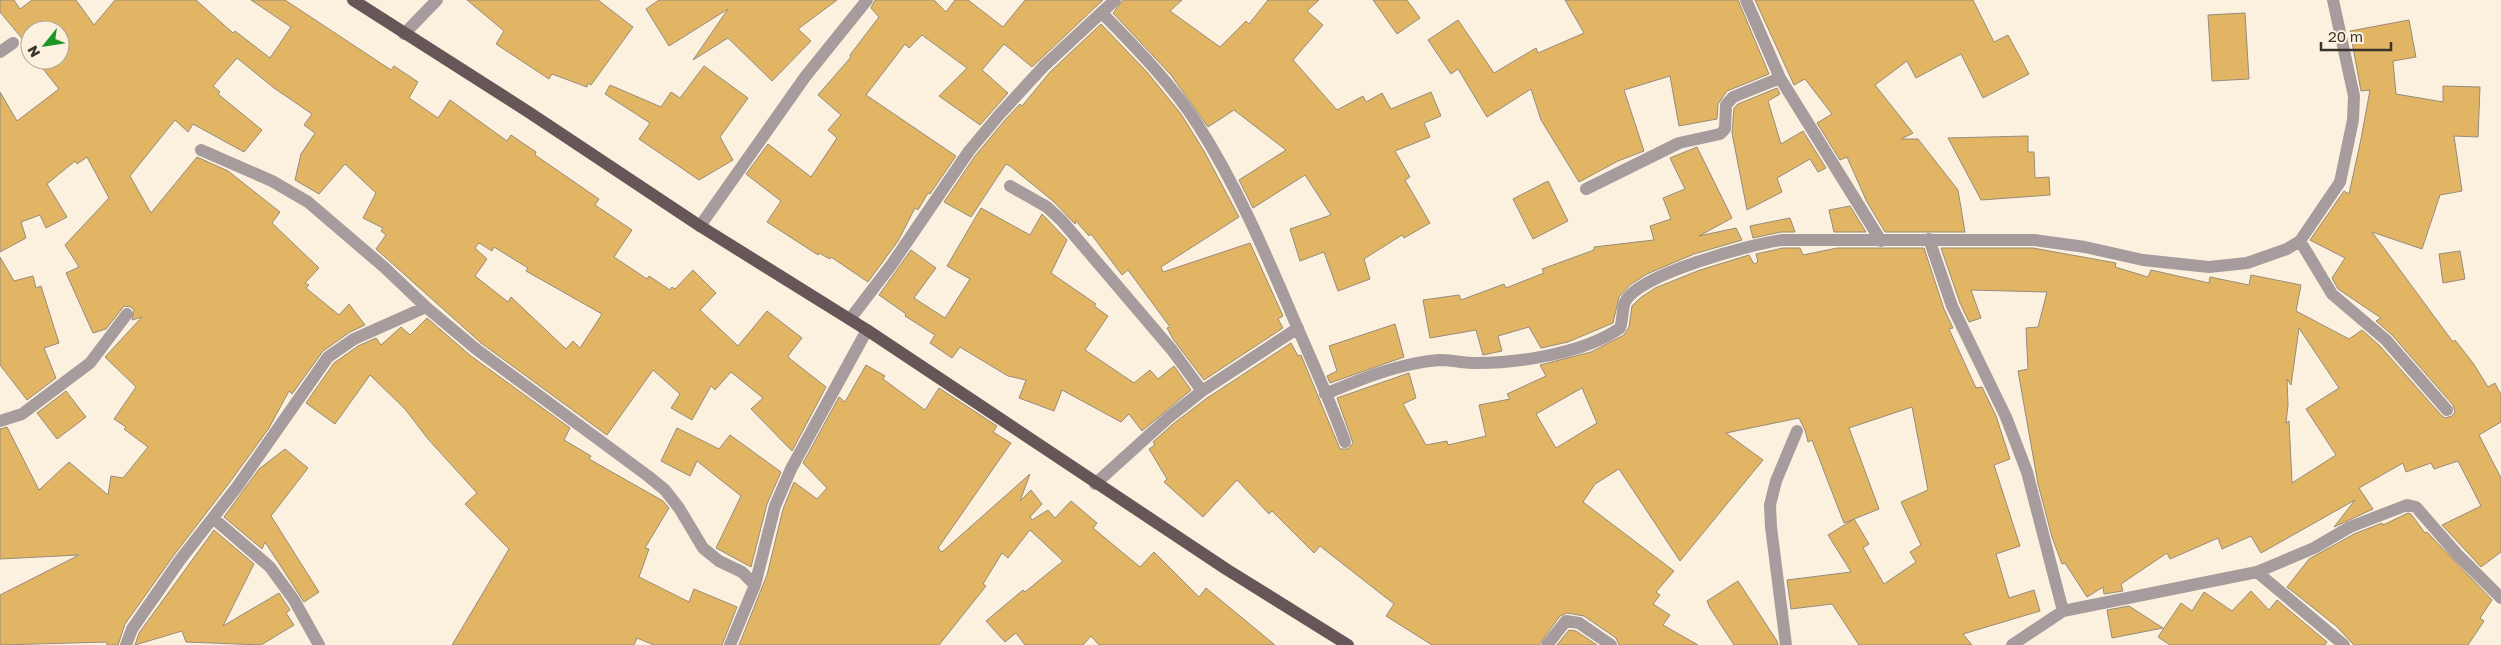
<svg xmlns="http://www.w3.org/2000/svg" width="2501" height="645" font-family="'Golos Text',sans-serif">
<style>
.building{fill:#e2b564;stroke:#968c7b;fill-rule:evenodd}
.lines{fill:none;stroke-linecap:round;stroke-linejoin:round}
.minor{stroke:#a69c9d;stroke-width:12}
.major{stroke:#675658;stroke-width:12}
</style>
<rect width="100%" height="100%" fill="#fcf1de"/>
<path class="building" d="M 0,0 L 14,0 L 20,9 L 32,0 L 76,0 L 94,25 L 115,0 L 196,0 L 233,33 L 235,31 L 270,58 L 291,27 L 251,0 L 285,0 L 391,70 L 394,66 L 418,82 L 409,98 L 438,118 L 450,100 L 507,141 L 511,135 L 536,152 L 535,155 L 599,199 L 595,205 L 632,230 L 614,257 L 647,279 L 649,276 L 670,290 L 672,287 L 675,289 L 693,270 L 716,293 L 700,310 L 738,346 L 767,311 L 802,338 L 788,356 L 789,358 L 826,387 L 792,451 L 751,409 L 763,398 L 731,372 L 715,390 L 711,386 L 692,420 L 671,408 L 680,394 L 653,370 L 607,435 L 604,433 L 481,343 L 376,249 L 386,235 L 381,231 L 383,228 L 363,218 L 376,193 L 345,164 L 319,194 L 295,180 L 301,154 L 315,133 L 304,125 L 312,114 L 274,88 L 237,58 L 213,86 L 220,92 L 218,94 L 262,130 L 244,152 L 193,124 L 188,132 L 175,120 L 130,176 L 151,213 L 197,157 L 228,171 L 280,212 L 272,223 L 319,268 L 305,283 L 309,285 L 306,288 L 339,315 L 349,304 L 365,325 L 350,332 L 323,351 L 292,394 L 289,391 L 269,428 L 230,482 L 174,555 L 125,624 L 118,645 L 107,645 L 107,642 L 0,645 L 0,595 L 79,555 L 0,559 L 0,429 L 7,427 L 39,490 L 69,462 L 108,495 L 111,476 L 123,478 L 148,447 L 124,429 L 126,427 L 114,419 L 136,387 L 105,357 L 142,317 L 132,320 L 134,310 L 131,307 L 124,306 L 106,329 L 93,333 L 66,273 L 79,267 L 65,245 L 109,198 L 87,157 L 77,164 L 75,161 L 47,184 L 67,217 L 46,228 L 40,215 L 21,222 L 26,238 L 0,252 L 0,92 L 17,121 L 59,89 L 36,60 L 60,60 L 60,30 L 30,30 L 30,48 L 0,12 ZM 479,243 L 492,251 L 494,247 L 528,268 L 526,271 L 602,314 L 580,348 L 573,341 L 566,349 L 511,297 L 508,302 L 475,276 L 487,259 L 475,248 Z
M 467,0 L 598,0 L 633,27 L 591,85 L 588,83 L 587,87 L 552,74 L 549,79 L 496,44 L 504,31 Z
M 659,0 L 837,0 L 798,29 L 811,41 L 772,81 L 728,38 L 693,60 L 728,9 L 669,46 L 646,9 Z
M 875,0 L 934,0 L 946,12 L 955,0 L 968,0 L 1003,27 L 1025,0 L 1103,0 L 1032,67 L 1004,44 L 982,70 L 1008,93 L 980,125 L 939,96 L 967,68 L 922,35 L 909,48 L 905,44 L 866,95 L 956,156 L 930,194 L 928,193 L 918,210 L 915,208 L 898,241 L 868,282 L 831,257 L 830,259 L 819,253 L 818,255 L 767,222 L 781,201 L 746,174 L 768,144 L 811,177 L 837,138 L 828,130 L 841,115 L 818,95 L 851,57 L 850,55 L 879,17 L 871,8 Z
M 1123,0 L 1182,0 L 1170,11 L 1220,47 L 1246,21 L 1249,24 L 1268,0 L 1319,0 L 1307,11 L 1323,25 L 1293,60 L 1337,110 L 1363,96 L 1366,102 L 1382,93 L 1391,109 L 1431,92 L 1441,116 L 1424,123 L 1430,137 L 1395,151 L 1410,177 L 1405,180 L 1430,223 L 1404,238 L 1402,235 L 1364,259 L 1370,279 L 1338,291 L 1324,252 L 1300,261 L 1290,229 L 1331,215 L 1305,175 L 1253,208 L 1239,180 L 1286,150 L 1234,110 L 1208,127 L 1171,75 L 1113,13 Z
M 1373,0 L 1407,0 L 1420,18 L 1397,34 Z
M 1565,0 L 1738,0 L 1769,74 L 1727,91 L 1718,104 L 1717,119 L 1679,126 L 1670,76 L 1624,90 L 1644,151 L 1618,161 L 1579,182 L 1541,120 L 1531,89 L 1487,117 L 1458,69 L 1451,74 L 1428,40 L 1458,20 L 1494,73 L 1536,48 L 1538,53 L 1584,33 Z
M 1755,0 L 1973,0 L 1994,42 L 2008,35 L 2029,74 L 1983,98 L 1961,54 L 1916,78 L 1907,61 L 1875,85 L 1913,133 L 1901,139 L 1918,139 L 1958,190 L 1965,232 L 1885,232 L 1867,202 L 1847,157 L 1840,160 L 1817,123 L 1832,114 L 1805,79 L 1794,85 Z
M 2245,13 L 2249,79 L 2212,81 L 2208,15 Z
M 2409,20 L 2416,57 L 2393,61 L 2396,94 L 2443,102 L 2443,86 L 2480,87 L 2478,137 L 2454,136 L 2462,191 L 2440,195 L 2422,249 L 2372,232 L 2453,342 L 2455,340 L 2473,363 L 2488,387 L 2495,383 L 2501,395 L 2501,422 L 2479,435 L 2501,478 L 2501,552 L 2481,567 L 2442,525 L 2481,506 L 2458,461 L 2434,469 L 2431,463 L 2406,472 L 2403,463 L 2359,488 L 2373,509 L 2334,527 L 2355,500 L 2261,553 L 2251,536 L 2222,549 L 2218,538 L 2170,559 L 2167,553 L 2121,584 L 2123,591 L 2104,594 L 2103,587 L 2087,597 L 2065,563 L 2062,564 L 2052,537 L 2038,484 L 2018,371 L 2028,369 L 2026,328 L 2038,327 L 2047,292 L 1971,290 L 1981,318 L 1969,322 L 1960,303 L 1941,248 L 2033,248 L 2116,263 L 2115,267 L 2148,277 L 2151,270 L 2209,283 L 2210,277 L 2249,285 L 2251,275 L 2301,285 L 2296,311 L 2349,339 L 2362,330 L 2380,346 L 2441,415 L 2445,418 L 2452,416 L 2455,412 L 2453,405 L 2392,335 L 2376,321 L 2381,318 L 2338,289 L 2332,278 L 2345,258 L 2310,240 L 2344,191 L 2349,194 L 2361,139 L 2370,90 L 2361,91 L 2350,31 ZM 2299,328 L 2339,388 L 2306,409 L 2336,455 L 2292,483 L 2289,421 L 2286,423 L 2288,405 L 2287,379 L 2291,385 Z
M 1101,24 L 1147,72 L 1181,114 L 1204,151 L 1239,217 L 1161,267 L 1163,272 L 1250,243 L 1283,316 L 1278,319 L 1283,328 L 1204,380 L 1173,339 L 1167,328 L 1170,327 L 1128,270 L 1122,275 L 1091,234 L 1089,236 L 1076,221 L 1075,224 L 1053,201 L 1010,166 L 1006,164 L 971,217 L 944,202 L 975,156 L 1005,120 L 1020,104 L 1022,106 L 1050,72 Z
M 704,66 L 748,98 L 720,137 L 733,160 L 699,180 L 639,139 L 650,123 L 605,94 L 610,85 L 661,107 L 671,92 L 680,98 Z
M 1777,88 L 1780,94 L 1768,101 L 1781,144 L 1803,131 L 1826,168 L 1818,172 L 1810,159 L 1777,178 L 1782,192 L 1747,210 L 1732,133 L 1734,108 L 1738,104 Z
M 2028,136 L 2028,152 L 2034,152 L 2035,178 L 2049,177 L 2050,195 L 1981,200 L 1948,138 Z
M 1697,147 L 1732,218 L 1699,236 L 1736,228 L 1742,240 L 1694,254 L 1647,274 L 1630,285 L 1619,297 L 1613,323 L 1568,342 L 1541,348 L 1529,327 L 1498,336 L 1502,351 L 1483,355 L 1476,330 L 1430,338 L 1423,300 L 1459,295 L 1461,300 L 1504,284 L 1506,288 L 1544,273 L 1542,269 L 1594,250 L 1594,247 L 1654,240 L 1650,226 L 1671,219 L 1663,198 L 1685,189 L 1670,158 Z
M 1548,181 L 1568,221 L 1533,239 L 1513,199 Z
M 1850,206 L 1866,232 L 1834,232 L 1829,210 Z
M 981,208 L 1030,235 L 1042,214 L 1067,240 L 1051,273 L 1096,304 L 1094,306 L 1108,316 L 1085,350 L 1134,383 L 1150,370 L 1158,379 L 1174,366 L 1191,390 L 1142,431 L 1129,414 L 1121,422 L 1062,390 L 1054,411 L 1019,398 L 1026,380 L 1008,376 L 960,347 L 952,358 L 930,343 L 935,335 L 905,316 L 906,314 L 879,295 L 911,250 L 936,268 L 914,298 L 945,318 L 970,279 L 947,266 Z
M 1790,218 L 1795,232 L 1781,232 L 1753,238 L 1750,226 Z
M 1783,248 L 1800,248 L 1803,255 L 1837,248 L 1924,248 L 1944,309 L 1953,328 L 1949,329 L 1976,388 L 1982,387 L 1996,416 L 2010,459 L 1994,465 L 2020,546 L 1996,554 L 2009,598 L 2034,590 L 2040,611 L 1963,634 L 1972,645 L 1859,645 L 1832,604 L 1791,609 L 1787,580 L 1851,572 L 1828,535 L 1854,519 L 1869,544 L 1863,548 L 1884,584 L 1916,562 L 1910,552 L 1921,545 L 1901,502 L 1928,490 L 1912,407 L 1849,428 L 1879,509 L 1844,523 L 1812,440 L 1808,442 L 1805,430 L 1799,418 L 1726,433 L 1763,460 L 1680,561 L 1619,469 L 1595,484 L 1583,502 L 1674,571 L 1656,592 L 1660,595 L 1653,604 L 1670,615 L 1663,625 L 1698,645 L 1619,645 L 1616,638 L 1584,616 L 1567,613 L 1560,616 L 1539,645 L 1432,645 L 1386,616 L 1394,604 L 1320,546 L 1314,553 L 1272,511 L 1269,514 L 1237,480 L 1203,517 L 1164,482 L 1167,479 L 1149,449 L 1155,445 L 1153,442 L 1173,424 L 1207,398 L 1291,343 L 1298,356 L 1301,355 L 1340,449 L 1348,449 L 1353,443 L 1337,398 L 1409,373 L 1416,398 L 1403,404 L 1426,445 L 1447,441 L 1448,445 L 1486,436 L 1479,405 L 1510,399 L 1507,394 L 1546,376 L 1540,365 L 1591,352 L 1624,335 L 1629,327 L 1632,306 L 1640,298 L 1655,288 L 1700,270 L 1749,255 L 1754,264 L 1758,262 L 1756,254 ZM 1582,388 L 1597,423 L 1556,448 L 1536,414 Z
M 2460,251 L 2465,279 L 2443,283 L 2439,254 Z
M 0,257 L 14,281 L 33,276 L 36,288 L 41,286 L 59,343 L 44,348 L 56,378 L 27,400 L 0,365 Z
M 427,318 L 471,356 L 570,428 L 564,440 L 591,456 L 589,459 L 663,501 L 669,508 L 645,548 L 649,549 L 639,577 L 689,602 L 694,589 L 737,607 L 722,645 L 654,645 L 637,638 L 634,645 L 452,645 L 509,549 L 465,504 L 477,493 L 428,439 L 405,409 L 370,375 L 335,424 L 306,403 L 334,363 L 358,346 L 376,338 L 381,345 L 401,327 L 410,335 Z
M 1395,324 L 1404,357 L 1330,383 L 1327,376 L 1337,371 L 1329,346 Z
M 866,365 L 885,376 L 883,379 L 925,410 L 939,388 L 997,426 L 993,432 L 1011,443 L 938,548 L 942,552 L 1030,474 L 1020,501 L 1031,490 L 1042,504 L 1030,517 L 1032,520 L 1048,510 L 1055,518 L 1071,501 L 1097,523 L 1093,528 L 1140,567 L 1154,552 L 1199,597 L 1206,588 L 1275,645 L 1099,645 L 1091,636 L 1083,645 L 1025,645 L 1016,633 L 1005,642 L 986,621 L 1023,590 L 1025,592 L 1063,561 L 1030,530 L 1008,558 L 1002,553 L 983,584 L 986,586 L 939,645 L 739,645 L 767,575 L 783,509 L 794,482 L 817,499 L 827,488 L 803,463 L 839,397 L 845,402 Z
M 66,391 L 86,417 L 57,439 L 37,413 Z
M 677,428 L 719,449 L 730,435 L 781,472 L 767,504 L 751,567 L 716,548 L 741,496 L 697,461 L 690,476 L 661,461 Z
M 285,449 L 308,468 L 271,516 L 319,592 L 304,602 L 265,542 L 262,549 L 224,517 L 259,469 Z
M 2408,513 L 2411,514 L 2425,533 L 2427,532 L 2492,600 L 2480,618 L 2484,621 L 2468,645 L 2354,645 L 2336,626 L 2287,587 L 2309,559 L 2354,534 L 2382,523 L 2383,525 Z
M 214,530 L 254,564 L 223,626 L 279,593 L 290,610 L 286,613 L 294,625 L 261,645 L 186,642 L 182,631 L 135,645 L 139,633 Z
M 1738,581 L 1777,641 L 1778,645 L 1734,645 L 1710,608 L 1707,601 Z
M 2251,591 L 2269,610 L 2277,600 L 2327,642 L 2325,645 L 2170,645 L 2158,637 L 2181,603 L 2192,611 L 2204,592 L 2232,611 Z
M 2129,606 L 2163,628 L 2112,638 L 2107,610 Z
M 1569,630 L 1576,631 L 1597,645 L 1557,645 Z"/>
<g class="lines">
<path class="minor" d="M 1746,0 L 1780,78 L 1881,241
M 1102,13 C 1136,48 1171,83 1198,125 C 1235,183 1262,245 1289,308 C 1308,353 1329,397 1345,442
M 404,34 L 437,0
M 0,52 L 13,43
M 201,150 L 272,181 L 308,202 L 384,267 L 426,307
M 1010,186 L 1047,207 L 1062,221 L 1172,350 L 1202,391
M 1586,189 L 1679,143 L 1720,134 L 1725,129 L 1726,105 L 1733,97 L 1780,78
M 700,226 L 805,77 L 867,0
M 1929,239 L 1952,306 L 2006,417 L 2027,472 L 2063,611
M 2300,241 L 2332,294 L 2386,340 L 2447,410
M 850,319 L 892,264 L 969,151 L 999,115 L 1044,66 L 1115,0
M 1325,394 C 1361,379 1400,363 1439,360 C 1451,360 1464,363 1477,363 C 1519,363 1585,353 1620,328 C 1623,320 1622,309 1625,302 C 1638,274 1752,244 1782,240 L 2034,240 L 2085,247 L 2143,260 L 2209,267 L 2247,263 L 2287,249 L 2300,241 L 2340,182 L 2353,120 L 2354,96 L 2333,0
M 0,421 L 22,414 L 90,363 L 127,314
M 1095,484 L 1168,418 L 1202,391 L 1298,328
M 213,518 L 270,567 L 294,600 L 319,645
M 2257,572 L 2344,645
M 126,645 L 132,629 L 180,560 L 237,487 L 328,357 L 354,339 L 426,307 L 476,349 L 648,476 L 665,490 L 679,508 L 703,548 L 719,561 L 742,572 L 755,585
M 730,645 L 755,585 L 775,506 L 791,469 L 867,330
M 1547,645 L 1566,621 L 1579,623 L 1611,645
M 1786,645 L 1771,527 L 1770,505 L 1776,481 L 1797,431
M 2012,645 L 2063,611 L 2257,572 L 2314,548 L 2350,527 L 2407,505 L 2416,507 L 2457,554 L 2501,598"/>
<path class="major" d="M 353,0 L 530,113 L 700,226 L 867,330 L 1226,569 L 1348,645"/>
</g>
<g transform="translate(45 45) rotate(240)"><circle r="24" fill="#fcf1de" stroke="#aea697"/>
<path d="M0-4L9 19L0 12L-9 19Z" fill="#1e9626"/>
<text y="-8" font-size="14" font-weight="bold" text-anchor="middle" fill="#39352d">N</text>
</g>
<path d="M2321 42v8h70v-8" fill="none" stroke="#39352d" stroke-width="2.5"/>
<text x="2328" y="42" font-size="15" fill="#39352d" stroke="#fcf1de" stroke-width="4" paint-order="stroke">20 m</text>
</svg>
